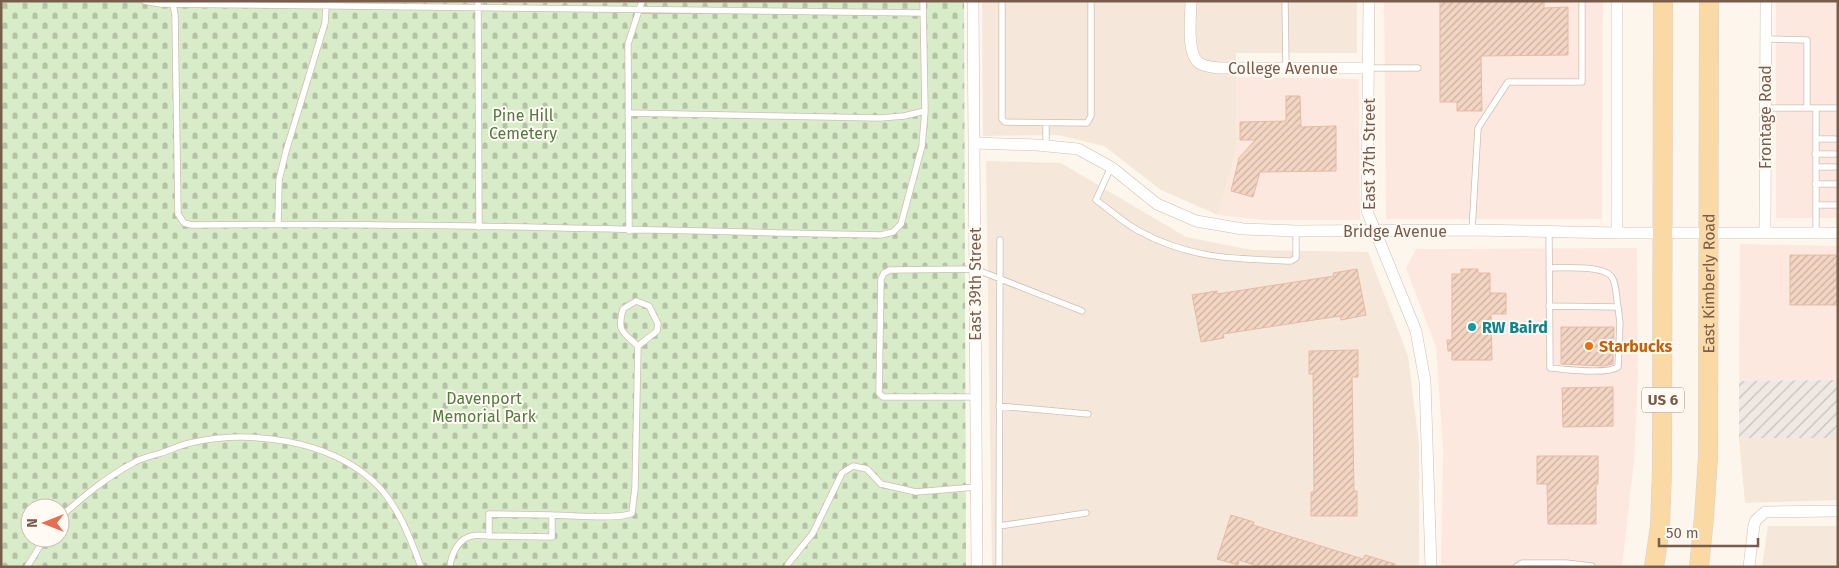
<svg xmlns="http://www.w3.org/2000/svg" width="1839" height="568" font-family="'Fira Sans',sans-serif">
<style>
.residential{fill:#f5e8da}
.commercial{fill:#fde8e0}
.industrial{fill:url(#industrial-furrows)}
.cemetery{fill:url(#cemetery-stones);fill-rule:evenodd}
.building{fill:url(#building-hatch);stroke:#e6bba3}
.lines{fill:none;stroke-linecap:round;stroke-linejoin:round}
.lane-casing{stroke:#d1beb0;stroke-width:7}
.street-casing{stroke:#d1beb0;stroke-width:12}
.primary-casing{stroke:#dad1cd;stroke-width:20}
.lane{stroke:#fff;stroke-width:5.5}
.street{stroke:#fff;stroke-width:11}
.primary{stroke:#fbd9a5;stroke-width:19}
.culture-dot{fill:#0f9aa8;stroke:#fffaf3;stroke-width:2}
.food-dot{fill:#e8710a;stroke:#fffaf3;stroke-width:2}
.labels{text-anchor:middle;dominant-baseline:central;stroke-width:4;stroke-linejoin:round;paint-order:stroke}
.shield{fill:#fffaf3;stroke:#a28b7f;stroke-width:1}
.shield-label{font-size:15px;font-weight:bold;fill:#7a5c4d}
.street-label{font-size:16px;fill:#7a5c4d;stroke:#fffaf3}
.park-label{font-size:16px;fill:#537a41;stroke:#fffaf3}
.culture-label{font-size:16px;font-weight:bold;fill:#0d838f;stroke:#fffaf3;text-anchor:start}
.food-label{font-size:16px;font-weight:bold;fill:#c56008;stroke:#fffaf3;text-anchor:start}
</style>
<defs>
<pattern id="industrial-furrows" width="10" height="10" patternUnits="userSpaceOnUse" patternTransform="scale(1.25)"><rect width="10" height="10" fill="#efe9e4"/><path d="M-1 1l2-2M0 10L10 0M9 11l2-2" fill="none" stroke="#c7c0bb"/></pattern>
<pattern id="cemetery-stones" width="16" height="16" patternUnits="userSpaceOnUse" patternTransform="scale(1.25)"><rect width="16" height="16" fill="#d8ecc9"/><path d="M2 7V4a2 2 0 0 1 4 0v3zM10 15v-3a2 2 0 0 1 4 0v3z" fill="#b4c2a5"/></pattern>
<pattern id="building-hatch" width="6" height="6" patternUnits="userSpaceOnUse" patternTransform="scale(1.25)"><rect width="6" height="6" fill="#f3d5c3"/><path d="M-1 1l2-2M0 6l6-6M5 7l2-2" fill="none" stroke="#cab0a1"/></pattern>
</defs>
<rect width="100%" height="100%" fill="#fdf6ec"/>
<path class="residential" d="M 982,1 L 1357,1 L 1357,53 L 1236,53 L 1237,148 L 1218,215 L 1161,190 L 1104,146 L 1058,135 L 983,136 Z
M 986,161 L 1061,163 L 1186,237 L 1251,250 L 1368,252 L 1408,356 L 1419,444 L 1419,567 L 992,567 Z
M 1739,438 L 1838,438 L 1838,500 L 1745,503 Z
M 1768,526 L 1838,526 L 1838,567 L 1762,567 Z"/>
<path class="commercial" d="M 1384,1 L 1603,1 L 1602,219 L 1386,219 Z
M 1776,1 L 1838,1 L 1838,218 L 1776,218 Z
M 1236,77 L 1359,79 L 1360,220 L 1262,220 L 1218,215 L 1237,148 Z
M 1740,244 L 1838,246 L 1838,380 L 1739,381 Z
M 1637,248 L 1638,377 L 1634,461 L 1622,567 L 1441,567 L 1443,448 L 1436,347 L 1406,268 L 1416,249 Z"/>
<path class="industrial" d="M 1838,380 L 1838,438 L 1739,438 L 1739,381 Z"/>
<path class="cemetery" d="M 1,1 L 964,1 L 966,567 L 1,567 ZM 30,508 L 60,508 L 60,538 L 30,538 Z"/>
<path class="building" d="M 1440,1 L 1544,1 L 1544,8 L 1568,7 L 1568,55 L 1481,56 L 1482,111 L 1457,111 L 1457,102 L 1440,102 Z
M 1286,96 L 1300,96 L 1301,127 L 1336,126 L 1336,171 L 1260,172 L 1253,197 L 1231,191 L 1239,158 L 1255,140 L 1240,140 L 1240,122 L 1286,121 Z
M 1790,255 L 1838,255 L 1838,305 L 1790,305 Z
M 1357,269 L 1366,315 L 1341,320 L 1340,316 L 1223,334 L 1224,338 L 1201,342 L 1192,295 L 1217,291 L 1217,294 L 1334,276 L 1333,273 Z
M 1461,269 L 1478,269 L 1478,273 L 1490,273 L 1490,293 L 1506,293 L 1506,314 L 1491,314 L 1492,360 L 1452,360 L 1452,351 L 1448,351 L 1447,340 L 1452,340 L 1452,274 L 1461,274 Z
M 1561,327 L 1614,327 L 1613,364 L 1603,366 L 1561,364 Z
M 1358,350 L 1358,377 L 1352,377 L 1354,491 L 1357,491 L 1357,516 L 1311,516 L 1311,492 L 1314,492 L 1313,374 L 1309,374 L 1309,351 Z
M 1613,387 L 1613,426 L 1563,427 L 1562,388 Z
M 1537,456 L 1598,456 L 1598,484 L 1596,484 L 1596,524 L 1548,524 L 1547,484 L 1537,484 Z
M 1231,515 L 1254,522 L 1253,525 L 1363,559 L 1365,555 L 1395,564 L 1395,567 L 1260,567 L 1239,560 L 1238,565 L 1217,559 Z"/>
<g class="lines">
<defs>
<path id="lane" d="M 144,1 L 161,4 L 923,13
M 174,1 L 173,4 L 175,15 L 178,214 L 184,223 L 192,225 C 422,222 652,231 881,235 L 893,232 L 901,224 L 922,146 L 925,111 L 923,1
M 478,1 L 479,227
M 1002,1 L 1002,119 L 1005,122 L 1087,123 L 1091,116 L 1091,1
M 1285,1 L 1286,67
M 1766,39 L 1807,40 L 1807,108
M 1369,68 L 1418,68
M 1765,108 L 1838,108
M 628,113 L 880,118 L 904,116 L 925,111
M 1816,139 L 1835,139
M 1046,146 L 1046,124
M 1815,154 L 1835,154
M 1111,167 L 1096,200 C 1110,210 1124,223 1139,231 C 1190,259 1235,259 1291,261 L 1296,258 L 1296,231
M 1816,167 L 1835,167
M 1815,184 L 1837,184
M 1816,205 L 1838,205
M 278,224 L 279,180 L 286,151 L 325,23 L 326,6
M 1472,230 L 1478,128 L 1508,82 L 1582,82 L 1582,1
M 629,231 L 628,44 L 642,1
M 1549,231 L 1550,368 C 1565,369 1606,375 1618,367 L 1620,323 L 1618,307
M 1816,233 L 1816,108
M 1549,268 C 1564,268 1601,265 1611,276 C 1617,283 1616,298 1618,307 L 1549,306
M 975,397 L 883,397 L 879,393 L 881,279 L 884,273 L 890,270 L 975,269 L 1082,311
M 999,406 L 1088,414
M 489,514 L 552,515 L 552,537 L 489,536 Z
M 552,515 C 569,515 620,520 632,513 L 635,488 L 638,346 C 622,331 617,332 623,309 L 636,301 L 649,306 L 658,324 L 657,331 L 638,346
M 60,517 C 83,497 105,478 133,463 C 141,458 152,456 161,453 C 171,450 180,445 190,443 C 249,429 328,440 373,481 C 397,503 410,537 421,567
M 999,526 L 1086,513
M 27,567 L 45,538
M 450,567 C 451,554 459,538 472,536 C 477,534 484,536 489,536
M 787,567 L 788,564 L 813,533 L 842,473 L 853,466 L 867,469 L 881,484 L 916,492 L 976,487
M 999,567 L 1000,240
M 1516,567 L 1522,563 L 1566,563 L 1592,566"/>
<path id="street" d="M 973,1 L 977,567
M 1191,1 C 1191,16 1186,53 1199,63 C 1205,67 1212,67 1219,68 L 1369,68
M 1369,1 L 1367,211 L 1416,331 L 1425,381 L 1431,567
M 974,143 L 1037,145 L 1078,149 L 1111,167 L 1157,204 L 1196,221 L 1243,229 L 1296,231 L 1472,230 L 1617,233 L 1838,233
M 1765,232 L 1766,1
M 1617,233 L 1617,1
M 1749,567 L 1754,525 L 1756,520 L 1765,512 L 1838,511"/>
<g id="primary">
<path d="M 1654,567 L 1660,526 L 1662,469 L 1663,1"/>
<path id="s1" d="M 1699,567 L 1704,517 L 1708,457 L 1709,1"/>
</g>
</defs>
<use href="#lane" class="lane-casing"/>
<use href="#street" class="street-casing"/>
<use href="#primary" class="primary-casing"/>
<use href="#lane" class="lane"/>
<use href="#street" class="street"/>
<use href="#primary" class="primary"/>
</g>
<circle class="culture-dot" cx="1472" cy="327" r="5"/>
<circle class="food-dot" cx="1589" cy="346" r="5"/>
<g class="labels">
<rect class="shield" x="1642" y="387.5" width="42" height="25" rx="4"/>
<g class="shield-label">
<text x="1663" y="400">US 6</text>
</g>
<g class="street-label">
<text x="1283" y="68">College Avenue</text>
<text transform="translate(1765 117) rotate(-90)">Frontage Road</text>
<text transform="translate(1369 154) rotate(-90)">East 37th Street</text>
<text x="1395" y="231">Bridge Avenue</text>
<text transform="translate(975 284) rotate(-90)">East 39th Street</text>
<text stroke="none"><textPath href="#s1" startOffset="284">East Kimberly Road</textPath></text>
</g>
<g class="park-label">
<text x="523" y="115">Pine Hill<tspan x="523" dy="18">Cemetery</tspan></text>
<text x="484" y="398">Davenport<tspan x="484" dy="18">Memorial Park</tspan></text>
</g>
<g class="culture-label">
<text x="1482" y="327">RW Baird</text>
</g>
<g class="food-label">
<text x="1599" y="346">Starbucks</text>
</g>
</g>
<rect width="1839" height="568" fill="none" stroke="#7a5c4d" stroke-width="5"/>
<g transform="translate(45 523) rotate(270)"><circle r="24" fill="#fffaf3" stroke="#cabbb1"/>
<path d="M0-4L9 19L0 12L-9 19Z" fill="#e76f51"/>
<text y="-8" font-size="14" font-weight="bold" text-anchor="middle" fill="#7a5c4d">N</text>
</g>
<path d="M1659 538v8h99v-8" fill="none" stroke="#7a5c4d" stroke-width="2.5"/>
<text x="1666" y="538" font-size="15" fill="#7a5c4d" stroke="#fffaf3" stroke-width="4" paint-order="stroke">50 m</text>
</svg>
